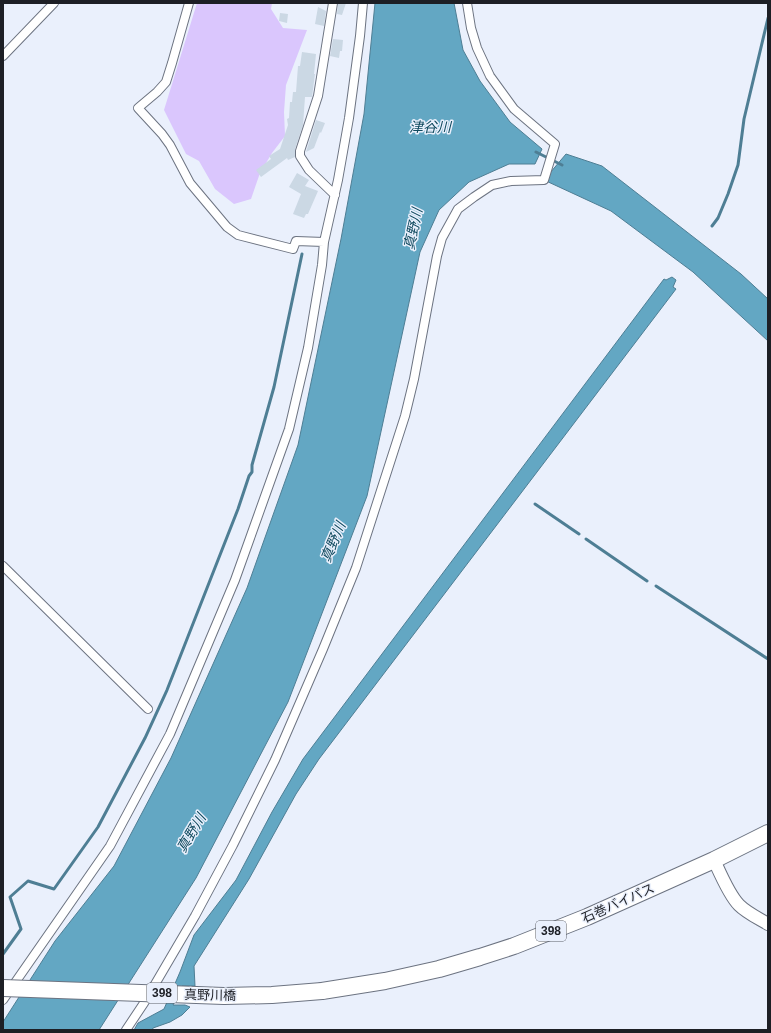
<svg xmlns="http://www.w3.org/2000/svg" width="771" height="1033" font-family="Arial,'Noto Sans JP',sans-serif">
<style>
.green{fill:#dac6fd}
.water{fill:#63a7c3;stroke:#4e7e94}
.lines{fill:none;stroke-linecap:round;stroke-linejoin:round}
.stream{stroke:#4e7e94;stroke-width:3}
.building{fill:#cbd8e4}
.street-casing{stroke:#6c7381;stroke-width:10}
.secondary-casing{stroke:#6c7381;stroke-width:14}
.highway-casing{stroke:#6c7381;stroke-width:18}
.street{stroke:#fff;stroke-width:8}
.secondary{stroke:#fff;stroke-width:12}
.highway{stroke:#fff;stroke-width:16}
.highway-bridge-casing{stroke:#6c7381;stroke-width:18;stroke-linecap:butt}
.highway-bridge{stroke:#fff;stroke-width:16}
.labels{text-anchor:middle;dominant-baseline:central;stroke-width:3;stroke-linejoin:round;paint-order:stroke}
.shield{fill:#eaf0fc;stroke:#5a5e66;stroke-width:1}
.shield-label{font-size:12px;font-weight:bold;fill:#1d1f25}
.street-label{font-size:13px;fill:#1d1f25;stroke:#eaf0fc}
.water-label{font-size:14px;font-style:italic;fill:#0f495e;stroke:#eaf0fc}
</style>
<rect width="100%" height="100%" fill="#eaf0fc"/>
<path class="green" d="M 197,3 L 272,3 L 271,9 L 283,28 L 307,30 L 286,85 L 284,112 L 285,136 L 272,153 L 260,173 L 251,199 L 234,204 L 215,189 L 199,161 L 186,154 L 164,110 Z"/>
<path class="water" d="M 375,3 L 454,3 L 463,50 L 480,81 L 510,122 L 542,149 L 535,164 L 509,164 L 469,182 L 439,210 L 420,252 L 367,496 L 288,702 L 196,878 L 99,1030 L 3,1030 L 3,1022 L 55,941 L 114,866 L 171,758 L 247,588 L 298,445 L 341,239 L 364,114 Z
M 566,154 L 602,166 L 741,274 L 768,299 L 768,341 L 693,272 L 611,211 L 544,180 Z
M 672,277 L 676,280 L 673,287 L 676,289 L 319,759 L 296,794 L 249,879 L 194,966 L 195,986 L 182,986 L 173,1005 L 185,1005 L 190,1007 L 182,1015 L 170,1022 L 153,1028 L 152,1030 L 134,1030 L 138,1023 L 164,1009 L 180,972 L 194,935 L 236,880 L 272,812 L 303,759 L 664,279 L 666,280 Z"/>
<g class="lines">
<path class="stream" d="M 536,152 L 562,165
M 712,226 L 718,218 L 728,194 L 738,165 L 744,119 L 768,18
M 535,504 L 579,534
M 586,539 L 647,581
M 656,586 L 768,659
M 3,954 L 21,929 L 10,897 L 28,881 L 54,889 L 98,827 L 145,738 L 167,690 L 238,509 L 249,476 L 252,472 L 252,465 L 274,387 L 302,254"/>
</g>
<path class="building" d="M 338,3 L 346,3 L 342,15 L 337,14 Z
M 318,7 L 326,11 L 324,26 L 315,24 Z
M 280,13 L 288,14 L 287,23 L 279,21 Z
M 333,39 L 343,40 L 342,51 L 340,51 L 339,58 L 330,56 Z
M 302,52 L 316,54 L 314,74 L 315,74 L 312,97 L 305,97 L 303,125 L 295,149 L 295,157 L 288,160 L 287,158 L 261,177 L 256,170 L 271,159 L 269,156 L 280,149 L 288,125 L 287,119 L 289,118 L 290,102 L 292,102 L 293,92 L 296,92 L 298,66 L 300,66 Z
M 316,120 L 325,123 L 321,133 L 320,132 L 314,148 L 306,152 Z
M 297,173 L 309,180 L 305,186 L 318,191 L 308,214 L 306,214 L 304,218 L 293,214 L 301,194 L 289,187 Z"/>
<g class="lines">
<defs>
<path id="street" d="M 189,3 L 172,63 L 166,82 L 157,92 L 138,108 L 162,134 L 170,145 L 190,183 L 227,227 L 238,235 L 293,249 L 296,241 L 324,242
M 333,3 L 318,96 L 300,151 L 300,156 L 309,170 L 335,195
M 3,56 L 54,3
M 3,566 L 148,709
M 3,1000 L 110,846 L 170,734 L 235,580 L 289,429 L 308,348 L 322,265 L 324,242 L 338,180 L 349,118 L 360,36 L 363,3
M 126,1030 L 144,1003 L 195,916 L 233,845 L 275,760 L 323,649 L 356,568 L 405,416 L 414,379 L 437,256 L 442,238 L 458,209 L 474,197 L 492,185 L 511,181 L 544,180 L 555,144 L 514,109 L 490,76 L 477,48 L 471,28 L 467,3"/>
<path id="secondary" d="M 714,860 C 720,873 729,895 739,905 C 747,913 758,918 768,924"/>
<path id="highway" d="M 322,991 L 385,981 L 439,969 L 480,957 L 514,946 L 587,917 L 714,860 L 768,833"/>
</defs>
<use href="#street" class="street-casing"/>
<use href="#secondary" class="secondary-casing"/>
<use href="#highway" class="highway-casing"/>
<use href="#street" class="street"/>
<use href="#secondary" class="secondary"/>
<use href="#highway" class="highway"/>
<defs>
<path id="highway-bridge" d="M 3,988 L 224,996 L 272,995 L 322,991"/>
</defs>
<use href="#highway-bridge" class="highway-bridge-casing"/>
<use href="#highway-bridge" class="highway-bridge"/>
</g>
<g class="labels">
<g class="shield">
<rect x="536" y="921" width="30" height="20" rx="3"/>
<rect x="147" y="983" width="30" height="20" rx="3"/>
</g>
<g class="shield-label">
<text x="551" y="931">398</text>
<text x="162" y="993">398</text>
</g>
<g class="street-label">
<text transform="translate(618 903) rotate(-24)">石巻バイパス</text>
<text transform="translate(210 995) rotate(1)">真野川橋</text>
</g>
<g class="water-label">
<text x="430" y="127">津谷川</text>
<text transform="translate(413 229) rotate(-78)">真野川</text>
<text transform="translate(333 542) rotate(-67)">真野川</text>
<text transform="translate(191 833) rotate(-59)">真野川</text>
</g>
</g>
<rect width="771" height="1033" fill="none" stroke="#1d1f25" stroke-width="8"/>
</svg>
